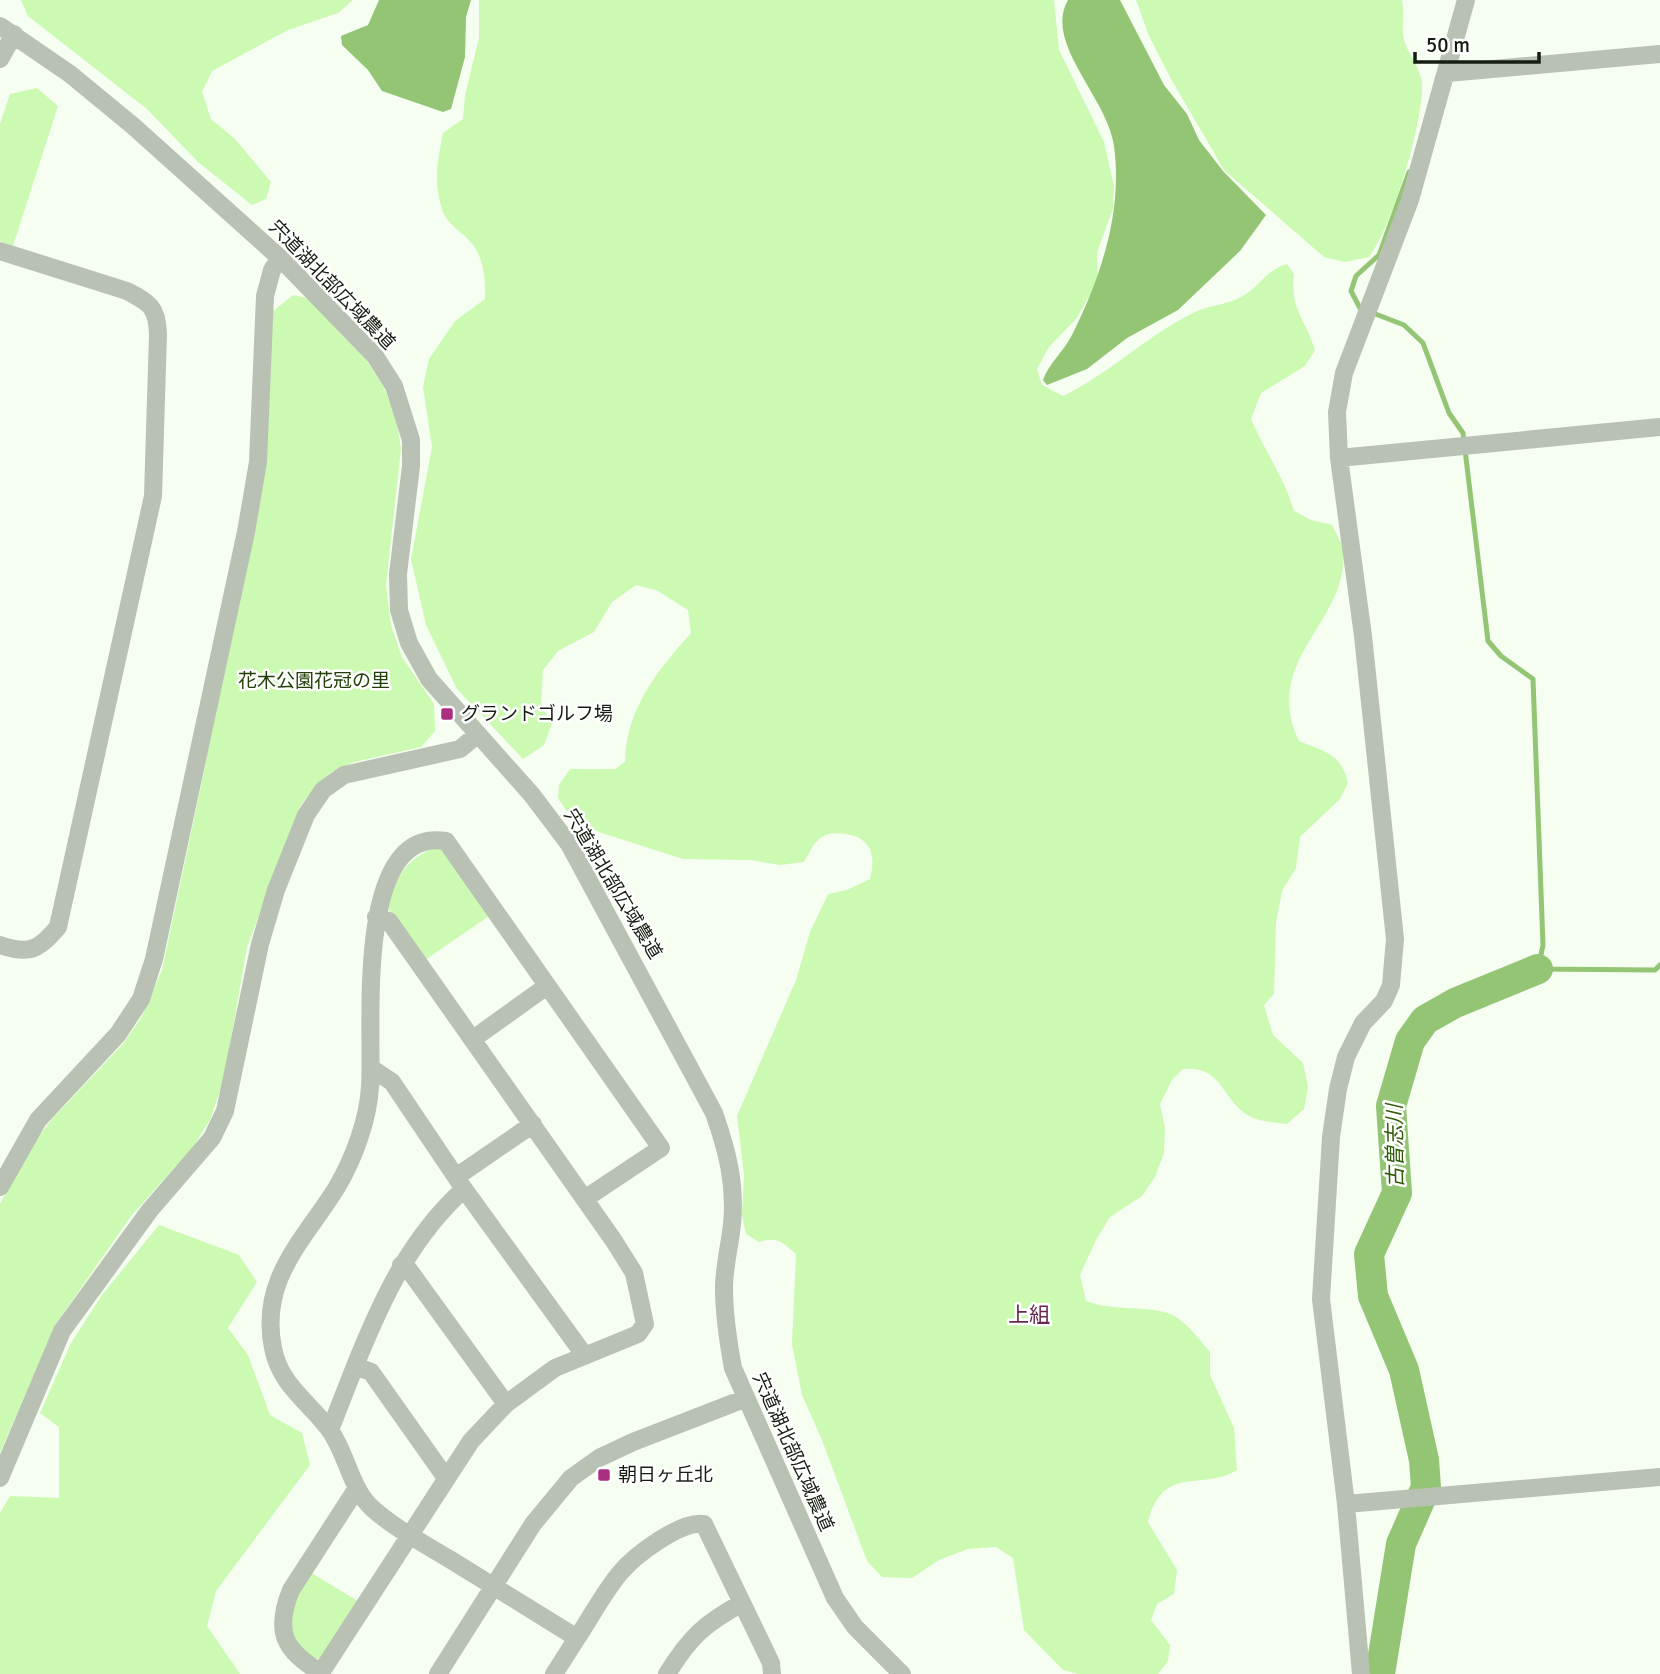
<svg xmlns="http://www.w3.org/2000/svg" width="1660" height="1674" font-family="Signika,'Noto Sans JP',sans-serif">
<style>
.green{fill:#ccfab2}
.water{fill:#93c575}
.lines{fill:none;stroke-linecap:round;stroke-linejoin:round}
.stream{stroke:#93c575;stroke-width:5}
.river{stroke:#93c575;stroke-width:30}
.minor{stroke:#b8c1b3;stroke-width:18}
.poi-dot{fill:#ab2f81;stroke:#fff;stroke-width:2.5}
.labels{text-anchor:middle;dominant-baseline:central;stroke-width:5;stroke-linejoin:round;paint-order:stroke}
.street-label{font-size:19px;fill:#161e12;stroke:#fff}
.park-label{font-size:19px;fill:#214007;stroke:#fff}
.poi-label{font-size:19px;fill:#161e12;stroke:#fff;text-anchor:start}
.water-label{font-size:21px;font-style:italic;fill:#305c07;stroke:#fff}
.neighbourhood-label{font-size:21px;fill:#66294f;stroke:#fff}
</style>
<rect width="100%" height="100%" fill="#f5fef1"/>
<path class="green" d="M 21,0 L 353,0 L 338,13 L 288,30 L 212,71 L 202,92 L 211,119 L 235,139 L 271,182 L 266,199 L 252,205 L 198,162 L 147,109 L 28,16 Z
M 479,0 L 1054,0 L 1059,50 L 1104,142 L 1114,186 L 1113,209 L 1097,252 L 1098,281 L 1076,319 L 1049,347 L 1037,369 L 1042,385 L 1063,396 C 1110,373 1148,335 1195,312 C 1210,305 1226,305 1241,297 C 1261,286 1264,271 1287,264 L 1294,274 C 1290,310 1305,318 1315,350 L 1305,366 L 1261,393 L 1251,419 C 1264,450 1285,479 1294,511 L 1311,520 L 1332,525 C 1335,532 1342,542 1343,550 C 1350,622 1260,659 1299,741 C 1325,752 1341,753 1348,783 L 1340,799 L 1300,837 L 1296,868 L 1282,891 L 1276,923 L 1274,994 L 1264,1005 L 1273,1035 L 1303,1063 L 1308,1087 L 1304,1109 L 1287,1124 C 1271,1122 1256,1122 1243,1112 C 1220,1093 1220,1066 1183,1069 L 1172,1080 L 1160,1104 L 1165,1128 L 1164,1153 L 1155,1177 L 1142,1196 L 1110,1217 L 1096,1240 L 1080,1275 L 1086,1301 C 1112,1312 1156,1304 1176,1317 C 1189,1326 1200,1340 1210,1352 L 1210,1375 L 1234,1428 L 1237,1470 C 1201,1492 1163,1463 1148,1522 L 1177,1570 L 1174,1594 L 1157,1604 L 1151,1620 L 1170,1645 L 1168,1661 L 1158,1674 L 1078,1674 L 1063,1670 L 1024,1630 L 1013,1558 L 996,1547 L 968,1549 L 939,1560 L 912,1578 L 882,1577 L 867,1561 L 822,1440 L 802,1395 L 792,1344 L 796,1254 C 783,1243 777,1236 759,1242 L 746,1234 L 742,1215 L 744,1175 L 737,1116 L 796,980 L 810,932 L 828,894 L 847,890 L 870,879 C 876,856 872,838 846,834 C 836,833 828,832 819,839 C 813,844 808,855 804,862 L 780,865 L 751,860 L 683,859 L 602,833 L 572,819 L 558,798 L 559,785 L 570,769 L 615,769 L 625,762 C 626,709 657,671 691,633 L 688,610 L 658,591 L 636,585 L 612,602 L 594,632 L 558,651 L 543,670 L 541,703 L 552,724 L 544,745 L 523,759 L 457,689 L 426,625 L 411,559 L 432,447 L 423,387 L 429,359 L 455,321 L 485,299 C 486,282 484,261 474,246 C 464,232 448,227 442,209 C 433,182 438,159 443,133 L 463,119 L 465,95 L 479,38 Z
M 1136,0 L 1402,0 C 1405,14 1400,30 1405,43 C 1409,55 1421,70 1422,83 C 1424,120 1392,228 1369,257 L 1345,262 L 1324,257 L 1224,170 L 1171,79 L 1149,36 Z
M 37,88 L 58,106 L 13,246 L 0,241 L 0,124 L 10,94 Z
M 293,295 L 307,298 L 366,360 L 383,385 L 396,418 L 401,449 L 386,585 L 391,625 L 402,657 L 434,704 L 435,731 L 421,747 L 354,762 L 332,772 L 316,785 L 300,806 L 247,947 L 224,1079 L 210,1120 L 193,1147 L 131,1216 L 56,1324 L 0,1453 L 0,1204 L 25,1155 L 52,1119 L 123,1044 L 141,1018 L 162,970 L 205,767 L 272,312 Z
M 437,846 L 441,847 L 489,916 L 425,960 L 385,904 C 400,873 405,861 437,846 Z
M 159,1225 L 239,1255 L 257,1282 L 228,1328 L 248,1355 L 270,1415 L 302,1433 L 310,1465 L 216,1591 L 207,1626 L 240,1674 L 0,1674 L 0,1513 L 10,1496 L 59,1498 L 59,1427 L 40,1413 L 71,1343 L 102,1295 Z
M 310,1572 L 361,1603 L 324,1658 L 313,1659 L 291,1635 L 291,1605 Z"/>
<path class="water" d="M 379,0 L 471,0 L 466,17 L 465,57 L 451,109 L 443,112 L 382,91 L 368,70 L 342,45 L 341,36 L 368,25 Z
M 1068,0 L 1120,0 L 1164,85 L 1187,114 L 1199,140 L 1223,171 L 1266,215 L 1240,251 L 1178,310 L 1127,338 L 1087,369 L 1047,385 L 1043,380 C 1049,363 1064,351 1072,335 C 1101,277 1123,211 1114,146 C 1108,98 1043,43 1068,0 Z"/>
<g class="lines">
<path class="stream" d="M 1409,172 L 1379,255 L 1356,276 L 1351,291 L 1360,308 L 1404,325 L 1423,343 L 1449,413 L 1463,433 L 1488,641 L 1501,656 L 1533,679 L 1543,945 L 1538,969 L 1655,970 L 1660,965"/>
<path class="river" d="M 1380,1674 L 1401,1544 L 1426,1487 L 1424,1460 L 1404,1370 L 1373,1296 L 1369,1254 L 1397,1193 L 1391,1106 L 1410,1041 L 1425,1020 L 1455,1003 L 1538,969"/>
<path class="minor" d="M 0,26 L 70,74 L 132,125 L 280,258 L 375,356 L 394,386 L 411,440 L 411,466 L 398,574 L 399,610 L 409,643 L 429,679 L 532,795 L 569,844 L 714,1113 C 727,1150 736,1184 732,1224 C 730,1245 724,1267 724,1288 C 724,1315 728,1341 733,1368 L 835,1598 L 855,1627 L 902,1674
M 0,59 L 14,34
M 1448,73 L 1660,54
M 0,251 L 127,291 C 150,303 157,307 158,334 L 153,496 L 58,927 C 39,950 29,955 0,945
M 1339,458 L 1660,427
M 473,1039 L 547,986
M 371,1068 L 392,1082 L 464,1189 L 585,1356
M 456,1177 L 533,1124
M 0,1187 L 38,1120 L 118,1034 L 141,999 L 154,959 L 246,532 L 258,462 L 265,296 L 272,270 L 280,258
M 586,1198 L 661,1148 L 446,841 C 352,826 374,1034 370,1087 C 368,1120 354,1158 337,1187 C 305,1239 259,1279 273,1348 C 280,1385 308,1401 329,1429 C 347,1453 350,1488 372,1508 C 395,1529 425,1544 451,1560 C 493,1586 535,1612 577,1638 C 591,1617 604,1592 620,1573 C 634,1556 681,1520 704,1524 L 771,1663 L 772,1674
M 401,1265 L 409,1270 L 506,1404
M 355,1366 C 382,1299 410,1238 464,1189
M 330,1430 L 355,1366 L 371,1372 L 446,1478
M 0,1478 L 62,1331 L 150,1210 L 212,1138 L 225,1111 L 260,944 L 276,890 L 306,815 L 323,790 L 344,775 L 460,749 L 478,734
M 1346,1504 L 1660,1477
M 321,1673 C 284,1650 274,1632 291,1590 L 357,1488
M 320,1674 L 471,1441 L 506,1404 L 555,1368 L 638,1334 L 645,1324 L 634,1273 L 614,1241 L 389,921 L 376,917
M 438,1674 L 533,1524 L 571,1478 L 599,1458 L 633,1442 L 744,1399
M 554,1674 L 577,1638
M 667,1674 C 690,1637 704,1624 742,1603
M 1361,1674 L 1346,1504 L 1321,1299 L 1331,1137 L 1338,1089 L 1346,1057 L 1363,1023 L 1384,1001 L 1391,985 L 1395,939 L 1363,636 L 1339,458 L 1337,412 L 1344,373 L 1410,200 L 1466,0"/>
</g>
<g class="poi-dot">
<rect x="440" y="707" width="14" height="14" rx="3.5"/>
<rect x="597" y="1468" width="14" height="14" rx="3.5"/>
</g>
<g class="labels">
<g class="street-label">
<text transform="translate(332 285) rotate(46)">宍道湖北部広域農道</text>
<text transform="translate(613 884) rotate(59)">宍道湖北部広域農道</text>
<text transform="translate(793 1452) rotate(66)">宍道湖北部広域農道</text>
</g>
<g class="park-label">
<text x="314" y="681">花木公園花冠の里</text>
</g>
<g class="poi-label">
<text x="461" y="714">グランドゴルフ場</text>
<text x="618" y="1475">朝日ヶ丘北</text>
</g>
<g class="water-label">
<text transform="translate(1395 1146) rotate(-91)">古曽志川</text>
</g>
<g class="neighbourhood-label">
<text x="1029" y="1315">上組</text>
</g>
</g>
<path d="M1415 52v10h124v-10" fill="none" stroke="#161e12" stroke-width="3.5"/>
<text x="1426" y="52" font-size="21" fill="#161e12" stroke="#ffffff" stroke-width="5" paint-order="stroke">50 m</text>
</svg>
